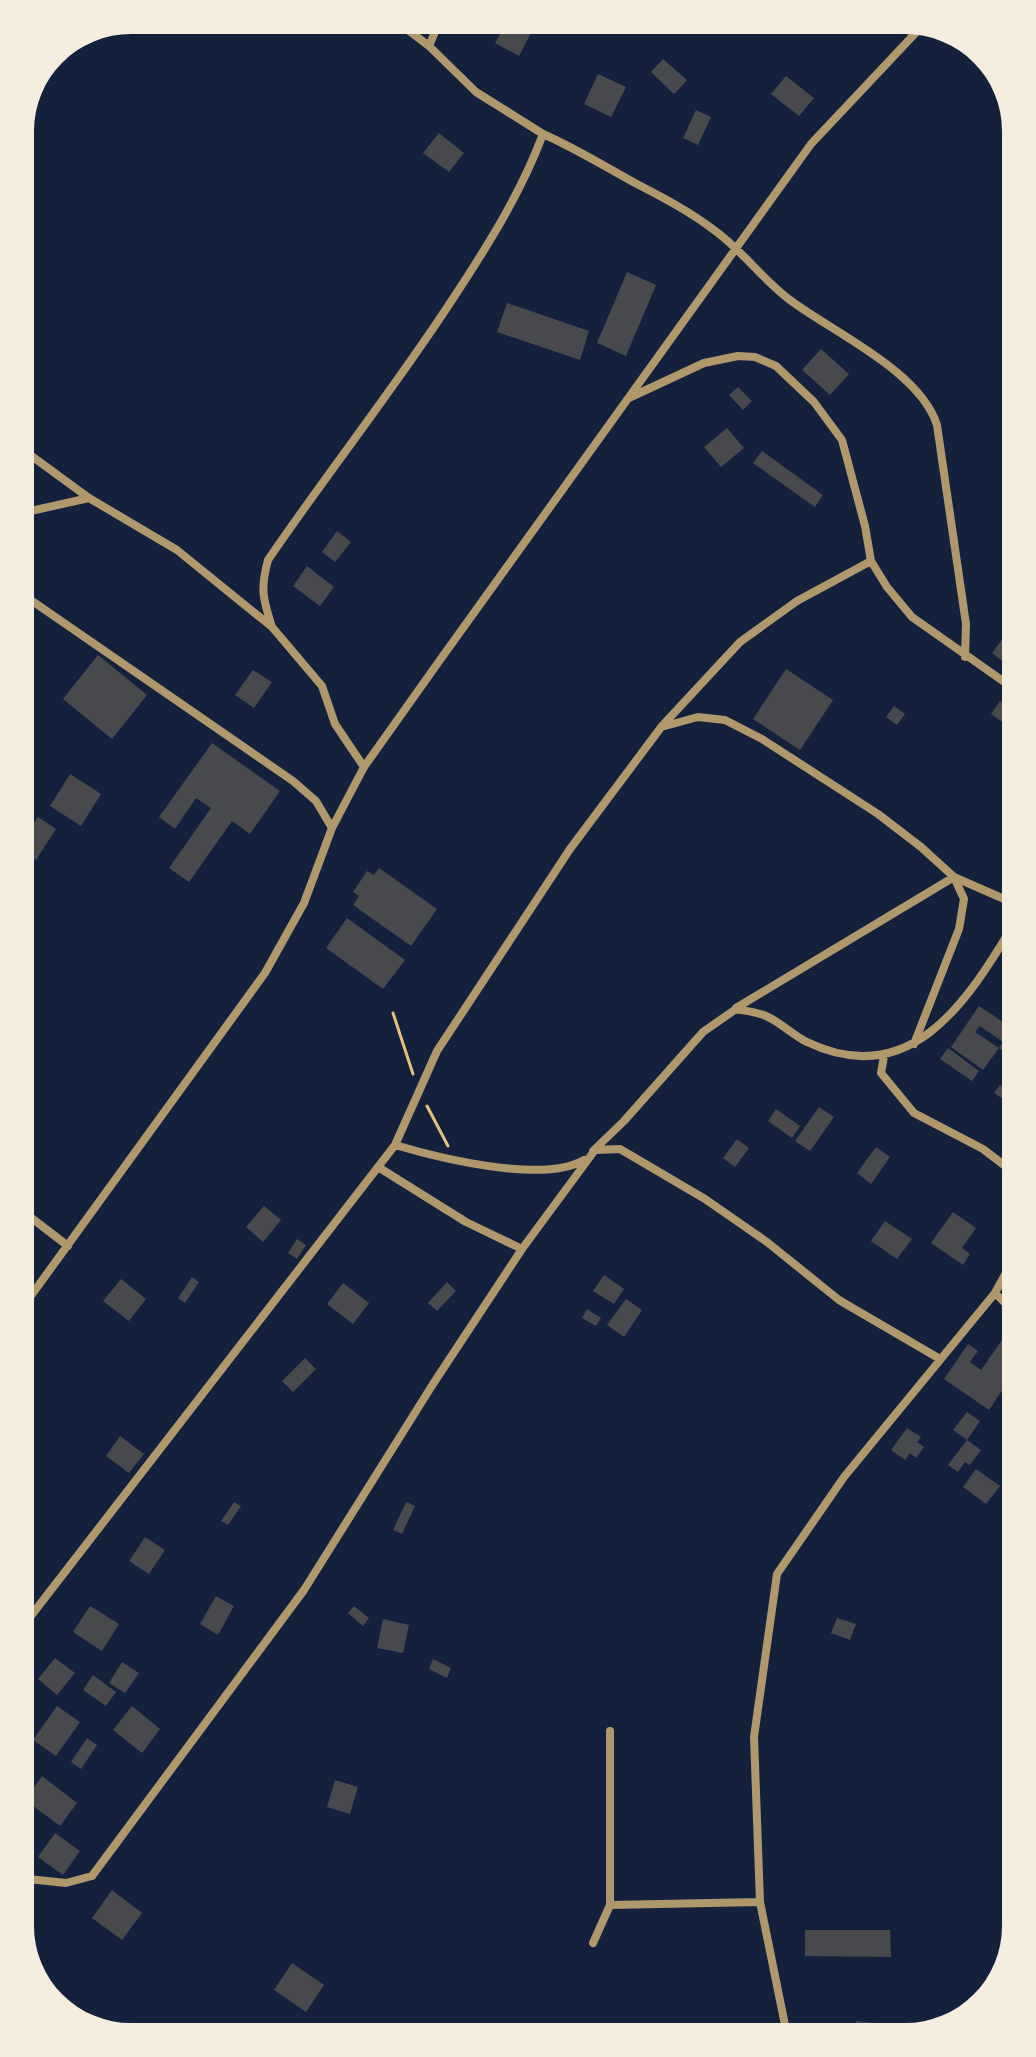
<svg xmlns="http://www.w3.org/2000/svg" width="1036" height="2057" font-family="Arial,sans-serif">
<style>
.building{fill:#48494c;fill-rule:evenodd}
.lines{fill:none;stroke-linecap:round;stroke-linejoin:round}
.path{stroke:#e5c07b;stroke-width:3}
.minor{stroke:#b1986c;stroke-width:8}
</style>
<rect width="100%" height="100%" fill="#14213d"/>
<path class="building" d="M 508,20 L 532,31 L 519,56 L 495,43 Z
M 663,59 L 687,80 L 674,94 L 651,72 Z
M 598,74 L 626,87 L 611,117 L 584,104 Z
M 786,76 L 814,98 L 799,116 L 771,94 Z
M 696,110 L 711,117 L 698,145 L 683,138 Z
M 439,133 L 464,153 L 449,172 L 423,153 Z
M 627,272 L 656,285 L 626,356 L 597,343 Z
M 507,303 L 589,331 L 580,360 L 497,332 Z
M 821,349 L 849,374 L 830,395 L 802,370 Z
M 738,387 L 752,401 L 743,410 L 729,395 Z
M 727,428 L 744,448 L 721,467 L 704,447 Z
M 762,451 L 823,495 L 815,507 L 753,463 Z
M 337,531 L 351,542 L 335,562 L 322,552 Z
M 307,566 L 334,587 L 320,606 L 293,586 Z
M 1010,629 L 1010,667 L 992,653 Z
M 98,655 L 147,695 L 112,739 L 63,699 Z
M 786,669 L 833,700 L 800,750 L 753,719 Z
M 253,670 L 272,682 L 254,708 L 235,695 Z
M 23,673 L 34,681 L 28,688 L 33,692 L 23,705 Z
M 1000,701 L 1011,709 L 1008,726 L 991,714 Z
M 894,706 L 905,714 L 897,725 L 886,717 Z
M 212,743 L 280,791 L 250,834 L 232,821 L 189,882 L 169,868 L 211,808 L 196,798 L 175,829 L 159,817 Z
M 70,774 L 101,794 L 81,826 L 50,806 Z
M 38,817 L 56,829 L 36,860 L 23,853 L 23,839 Z
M 379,868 L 437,909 L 411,946 L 353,905 L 359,896 L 353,892 L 367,871 L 374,875 Z
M 347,918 L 405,960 L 383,989 L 326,948 Z
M 979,1006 L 1012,1028 L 1012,1053 L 1010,1056 L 999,1048 L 983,1070 L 951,1047 ZM 980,1026 L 1003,1042 L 999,1048 L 975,1032 Z
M 948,1048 L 979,1071 L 972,1081 L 940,1059 Z
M 1000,1085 L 1012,1094 L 1012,1113 L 1002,1106 L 1006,1101 L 994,1093 Z
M 819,1107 L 834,1117 L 810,1151 L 795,1141 Z
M 776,1109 L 800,1126 L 792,1138 L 768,1121 Z
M 737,1139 L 749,1148 L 735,1167 L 723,1158 Z
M 876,1147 L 890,1157 L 871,1184 L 857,1173 Z
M 264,1206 L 281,1220 L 263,1242 L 246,1227 Z
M 953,1212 L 976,1228 L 962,1248 L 970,1254 L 963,1265 L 931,1243 Z
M 885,1221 L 912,1239 L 897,1259 L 871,1241 Z
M 297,1239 L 306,1245 L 297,1259 L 288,1253 Z
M 604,1275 L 624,1289 L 614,1304 L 593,1291 Z
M 192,1277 L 199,1282 L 185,1303 L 178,1298 Z
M 121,1279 L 146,1299 L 129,1321 L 103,1301 Z
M 447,1282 L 456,1291 L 437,1311 L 428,1303 Z
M 343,1283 L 369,1303 L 353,1324 L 327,1304 Z
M 626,1299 L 642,1310 L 624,1337 L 607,1325 Z
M 587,1309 L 601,1318 L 596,1326 L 582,1318 Z
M 1011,1327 L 1013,1328 L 1014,1396 L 1003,1389 L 989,1410 L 944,1379 L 968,1344 L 978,1351 L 970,1362 L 981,1370 Z
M 305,1358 L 316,1369 L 293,1392 L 282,1381 Z
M 967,1412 L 980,1421 L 967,1440 L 953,1430 Z
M 907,1428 L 921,1437 L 917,1442 L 924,1447 L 916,1458 L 910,1453 L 905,1460 L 891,1450 Z
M 120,1436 L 144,1454 L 129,1473 L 106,1456 Z
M 967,1440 L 981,1450 L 970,1465 L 965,1462 L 958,1472 L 948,1465 Z
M 976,1469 L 1000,1486 L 986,1504 L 963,1487 Z
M 234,1502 L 241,1506 L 228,1525 L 221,1521 Z
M 406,1502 L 415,1506 L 402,1534 L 393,1530 Z
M 145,1537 L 165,1550 L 149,1574 L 129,1561 Z
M 216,1596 L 234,1606 L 218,1635 L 200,1624 Z
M 90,1606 L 119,1624 L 102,1651 L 73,1632 Z
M 354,1606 L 369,1618 L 363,1626 L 348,1613 Z
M 837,1618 L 856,1624 L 850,1640 L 831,1633 Z
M 383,1619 L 409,1625 L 403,1653 L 377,1648 Z
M 55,1658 L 75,1673 L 57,1695 L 38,1679 Z
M 433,1659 L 451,1668 L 447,1678 L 429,1669 Z
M 122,1662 L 139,1673 L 125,1693 L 109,1683 Z
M 93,1675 L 116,1692 L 106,1706 L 83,1690 Z
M 57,1706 L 80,1722 L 56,1756 L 33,1740 Z
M 132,1706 L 160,1729 L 142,1753 L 113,1730 Z
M 87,1738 L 97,1745 L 81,1769 L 71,1762 Z
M 42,1776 L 77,1803 L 60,1826 L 28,1802 L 28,1796 Z
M 335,1780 L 358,1787 L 350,1814 L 327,1807 Z
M 55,1833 L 80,1851 L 63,1875 L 38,1857 Z
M 112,1890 L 142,1913 L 122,1940 L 92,1918 Z
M 805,1930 L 890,1930 L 891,1957 L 805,1956 Z
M 292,1963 L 324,1985 L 306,2012 L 274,1990 Z
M 856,2021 L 910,2027 L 910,2029 L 856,2030 Z"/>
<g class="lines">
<path class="path" d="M 393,1013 L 413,1074
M 427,1106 L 448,1146"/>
<path class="minor" d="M 429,46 L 440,20
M 543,134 C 575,148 604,166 635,183 C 662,197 689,211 714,230 C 742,250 762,279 790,300 C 834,333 920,371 937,425 L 966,624 L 965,657
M 631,397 L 704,363 L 738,356 L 755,357 L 776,366 L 814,402 L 842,440 L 865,526 L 871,561 L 887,587 L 912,617 L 1010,686
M 22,449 L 89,498 L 177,550 L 272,627 L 322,686 L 335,724 L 364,767
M 22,513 L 89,498
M 22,594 L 293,781 L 316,801 L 332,828
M 272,627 C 263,599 260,589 268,560 C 328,472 394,389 452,300 C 487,247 521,193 543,134 L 476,92 L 429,46 L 395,20
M 665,726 L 698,717 L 725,720 L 762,739 L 878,814 L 921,847 L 954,877 L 964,899 L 959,929 L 914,1044
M 736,1008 L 954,877 L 1011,902
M 884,1056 L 881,1073 L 914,1113 L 983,1149 L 1013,1172
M 395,1145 C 439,1158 543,1184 584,1160
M 593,1151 L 624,1121 L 703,1032 L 736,1009 C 745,1011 757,1012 766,1016 C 780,1022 793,1035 807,1042 C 909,1091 966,1004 1012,927
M 378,1167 L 466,1222 L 522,1249
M 25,1213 L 68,1246
M 995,1293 L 1013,1311
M 25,1304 L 265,973 L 304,903 L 332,828 L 364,767 L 440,660 L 811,144 L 924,24
M 27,1621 L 395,1145 L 437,1051 L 570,849 L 662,726 L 740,642 L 797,601 L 871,561
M 28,1879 L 66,1883 L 92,1876 L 304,1590 L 433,1384 L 522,1249 L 595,1150 L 620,1149 L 705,1199 L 767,1242 L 839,1300 L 940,1359
M 610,1905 L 760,1902
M 593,1943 L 610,1905 L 610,1731
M 786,2030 L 760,1902 L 754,1737 L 777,1574 L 844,1477 L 995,1293 L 1013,1260"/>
</g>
<path d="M0 0H1036V2057H0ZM131 34H905A97 97 0 0 1 1002 131V1926A97 97 0 0 1 905 2023H131A97 97 0 0 1 34 1926V131A97 97 0 0 1 131 34Z" fill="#f5edde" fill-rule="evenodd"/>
</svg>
